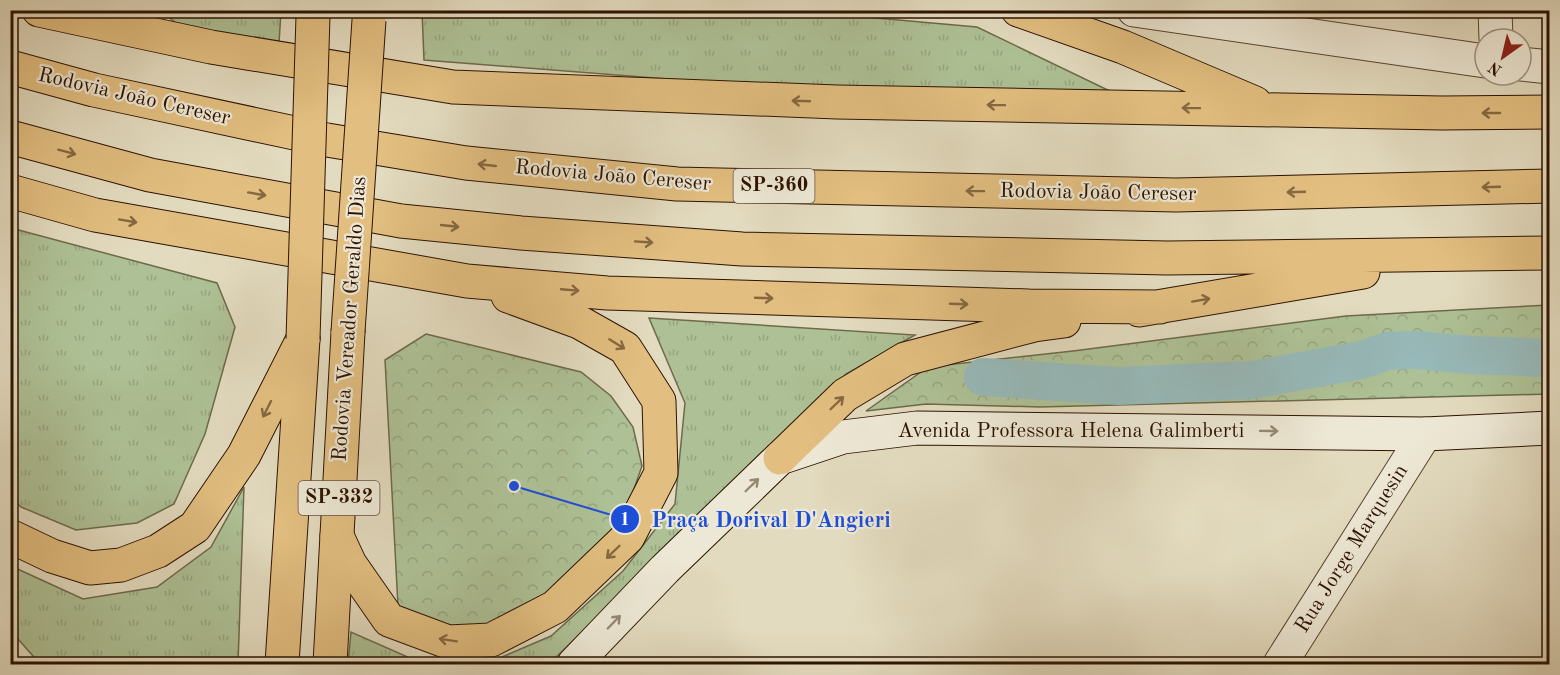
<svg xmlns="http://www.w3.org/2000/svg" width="1560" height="675" font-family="'Old Standard TT',serif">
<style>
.grass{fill:url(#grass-tufts);stroke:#6d6a4b;stroke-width:1.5}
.forest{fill:url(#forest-crowns);stroke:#6d6a4b;stroke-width:1.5}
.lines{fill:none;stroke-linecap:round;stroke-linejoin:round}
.canal{stroke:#97b9b9;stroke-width:38}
.street-casing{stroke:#5a4430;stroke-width:35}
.secondary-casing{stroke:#2c1200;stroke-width:35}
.primary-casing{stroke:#2c1200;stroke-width:35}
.highway-casing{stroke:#2c1200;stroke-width:35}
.street{stroke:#ede8d5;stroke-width:33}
.secondary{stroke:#ede8d5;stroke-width:33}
.primary{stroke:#e2be80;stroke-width:33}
.highway{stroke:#e2be80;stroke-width:33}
.primary-bridge-casing{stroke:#2c1200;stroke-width:35;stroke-linecap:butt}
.primary-bridge{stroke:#e2be80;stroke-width:33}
.oneway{stroke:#876840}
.oneway2{stroke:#968875}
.labels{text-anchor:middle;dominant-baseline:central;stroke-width:4.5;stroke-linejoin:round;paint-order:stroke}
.shield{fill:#ede8d5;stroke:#665240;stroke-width:1.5}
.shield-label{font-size:20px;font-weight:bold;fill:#2c1200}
.street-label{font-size:21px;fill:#2c1200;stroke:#ede8d5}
.leader{fill:none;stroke:#1d4ed8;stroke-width:2}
.callout-dot{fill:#1d4ed8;stroke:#ede8d5;stroke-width:2}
.mark-label{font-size:18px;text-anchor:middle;font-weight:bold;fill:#fff}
.callout-label{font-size:22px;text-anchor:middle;font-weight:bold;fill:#1d4ed8;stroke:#ede8d5;stroke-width:4.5;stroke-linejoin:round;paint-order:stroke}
</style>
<defs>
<pattern id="grass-tufts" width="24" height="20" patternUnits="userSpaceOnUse" patternTransform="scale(1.5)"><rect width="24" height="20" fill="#aec196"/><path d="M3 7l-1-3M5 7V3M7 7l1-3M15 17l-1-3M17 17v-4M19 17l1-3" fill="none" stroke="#96a580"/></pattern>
<pattern id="forest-crowns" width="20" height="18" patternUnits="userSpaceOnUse" patternTransform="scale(1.5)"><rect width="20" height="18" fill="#aec196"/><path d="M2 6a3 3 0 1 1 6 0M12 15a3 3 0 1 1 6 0" fill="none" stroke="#96a580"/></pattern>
</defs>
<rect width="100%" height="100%" fill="#e3dbbf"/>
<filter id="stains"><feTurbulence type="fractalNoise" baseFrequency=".00333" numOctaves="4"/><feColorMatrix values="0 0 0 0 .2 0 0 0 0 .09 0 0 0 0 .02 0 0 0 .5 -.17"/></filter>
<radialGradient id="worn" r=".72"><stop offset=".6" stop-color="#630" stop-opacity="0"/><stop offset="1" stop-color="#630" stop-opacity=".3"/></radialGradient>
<path class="grass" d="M 786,10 L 977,27 L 1143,107 L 926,99 L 424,60 L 422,11 Z
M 161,11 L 281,11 L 278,59 L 196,39 Z
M 11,228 L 217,283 L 235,327 L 205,434 L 174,504 L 137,523 L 76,530 L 21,507 L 11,497 Z
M 649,318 L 915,335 L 846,374 L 549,664 L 348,664 L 351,632 L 419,662 L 488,663 L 551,636 L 623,571 L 675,504 L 685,403 Z
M 244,487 L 238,664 L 40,664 L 11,631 L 11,566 L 83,599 L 157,587 L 211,547 Z"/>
<path class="forest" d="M 1549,305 L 1549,394 L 1040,407 L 926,404 L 866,411 L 928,367 L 1073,351 L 1346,316 Z
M 426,334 L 581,372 L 611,396 L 633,427 L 642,466 L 628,506 L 602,543 L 508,631 L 432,636 L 398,606 L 385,360 Z"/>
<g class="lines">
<path class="canal" d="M 983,377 L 1119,386 L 1252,380 L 1361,360 L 1388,351 L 1415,350 L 1471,355 L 1550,358"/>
<defs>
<path id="street" d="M 1134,10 L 1485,61
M 1495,10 L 1496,39
M 1521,64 L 1550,67
M 1280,664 L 1425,434"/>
<path id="secondary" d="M 574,664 L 665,569 L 780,458 L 843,437 L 917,428 L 1425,434 L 1550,428"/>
<path id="primary" d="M 39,10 L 211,47 L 453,87 L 837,102 L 1442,113 L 1550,112
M 1018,10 L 1123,47 L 1255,103
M 282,664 L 303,339
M 330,664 L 348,332"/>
<path id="highway" d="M 10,67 L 94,90 L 327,140 L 466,163 L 677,184 L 1176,195 L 1550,186
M 10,137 L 150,175 L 401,221 L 521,233 L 742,249 L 1167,258 L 1550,253
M 10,191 L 95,215 L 467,281 L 607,293 L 1029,306 L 1160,307
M 1139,310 L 1363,272
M 780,458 L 845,395 L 905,359 L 1034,325 L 1064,321
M 10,536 L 52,556 L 90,568 L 121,565 L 158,551 L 195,527 L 244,455 L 303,339
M 337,536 L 350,564 L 389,620 L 448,642 L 491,640 L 555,607 L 628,537 L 661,473 L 659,401 L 625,348 L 579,322 L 508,296"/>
</defs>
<use href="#street" class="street-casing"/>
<use href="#secondary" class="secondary-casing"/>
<use href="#primary" class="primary-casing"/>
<use href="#highway" class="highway-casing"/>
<use href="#street" class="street"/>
<use href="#secondary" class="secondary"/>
<use href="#primary" class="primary"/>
<use href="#highway" class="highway"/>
<defs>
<path id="primary-bridge" d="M 348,332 L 369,20
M 303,339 L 313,16"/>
</defs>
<use href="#primary-bridge" class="primary-bridge-casing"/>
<use href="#primary-bridge" class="primary-bridge"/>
</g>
<defs><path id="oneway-shaft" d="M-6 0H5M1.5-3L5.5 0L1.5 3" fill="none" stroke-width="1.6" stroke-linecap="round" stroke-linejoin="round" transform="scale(1.5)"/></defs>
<g class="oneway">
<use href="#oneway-shaft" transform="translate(801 101) rotate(-178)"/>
<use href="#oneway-shaft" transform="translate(996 105) rotate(-179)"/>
<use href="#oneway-shaft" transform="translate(1191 108) rotate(-179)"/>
<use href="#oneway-shaft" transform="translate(1491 113) rotate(180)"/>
<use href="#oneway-shaft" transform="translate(67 152) rotate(15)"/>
<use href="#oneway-shaft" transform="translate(487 165) rotate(-174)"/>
<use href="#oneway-shaft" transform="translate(1491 187) rotate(178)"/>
<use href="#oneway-shaft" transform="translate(975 191) rotate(-179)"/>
<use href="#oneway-shaft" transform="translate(1296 192) rotate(178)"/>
<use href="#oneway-shaft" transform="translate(257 194) rotate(10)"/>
<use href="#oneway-shaft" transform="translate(128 221) rotate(10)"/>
<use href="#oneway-shaft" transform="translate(450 226) rotate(6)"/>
<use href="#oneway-shaft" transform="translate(644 242) rotate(4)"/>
<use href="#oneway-shaft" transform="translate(570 290) rotate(5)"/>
<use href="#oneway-shaft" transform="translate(764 298) rotate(2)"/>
<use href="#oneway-shaft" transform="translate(1201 300) rotate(-10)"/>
<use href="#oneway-shaft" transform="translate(959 304) rotate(2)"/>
<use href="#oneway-shaft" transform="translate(617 344) rotate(32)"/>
<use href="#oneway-shaft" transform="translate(837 403) rotate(-44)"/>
<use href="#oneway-shaft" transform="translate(267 409) rotate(117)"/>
<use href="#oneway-shaft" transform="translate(613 552) rotate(136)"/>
<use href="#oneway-shaft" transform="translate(448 640) rotate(-171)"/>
</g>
<g class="oneway2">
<use href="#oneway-shaft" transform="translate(1269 431) rotate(1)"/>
<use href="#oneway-shaft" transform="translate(752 485) rotate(-44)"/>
<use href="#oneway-shaft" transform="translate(614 622) rotate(-46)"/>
</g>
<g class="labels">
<g class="shield">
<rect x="733.5" y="169" width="81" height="34" rx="4.5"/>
<rect x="298.5" y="481" width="81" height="34" rx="4.5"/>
</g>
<g class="shield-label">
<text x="774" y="186">SP-360</text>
<text x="339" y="498">SP-332</text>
</g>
<g class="street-label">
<text transform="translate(134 97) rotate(13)">Rodovia João Cereser</text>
<text transform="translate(613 176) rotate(5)">Rodovia João Cereser</text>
<text transform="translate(1098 193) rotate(1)">Rodovia João Cereser</text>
<text transform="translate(350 319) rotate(-86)">Rodovia Vereador Geraldo Dias</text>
<text x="1071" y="431">Avenida Professora Helena Galimberti</text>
<text transform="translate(1352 549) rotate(-58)">Rua Jorge Marquesin</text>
</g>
</g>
<path class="leader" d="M514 486L625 519"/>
<g class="callout-dot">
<circle cx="514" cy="486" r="6"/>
<circle cx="625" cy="519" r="15"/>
</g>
<g class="mark-label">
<text x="625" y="525">1</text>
</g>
<g class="callout-label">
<text x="771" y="527">Praça Dorival D'Angieri</text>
</g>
<rect width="1560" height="675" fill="none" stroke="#e3dbbf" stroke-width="36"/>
<rect x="12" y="12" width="1536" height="651" fill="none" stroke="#2c1200" stroke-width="3"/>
<rect x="18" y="18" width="1524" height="639" fill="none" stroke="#2c1200" stroke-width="1.5"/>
<g transform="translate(1503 57) rotate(214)"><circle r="28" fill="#ede8d5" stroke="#a09280" stroke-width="1.5"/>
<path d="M0-4.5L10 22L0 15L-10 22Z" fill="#8f2418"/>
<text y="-9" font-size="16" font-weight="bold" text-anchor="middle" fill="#2c1200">N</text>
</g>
<rect width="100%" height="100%" filter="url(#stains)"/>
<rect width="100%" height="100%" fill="url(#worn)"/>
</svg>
